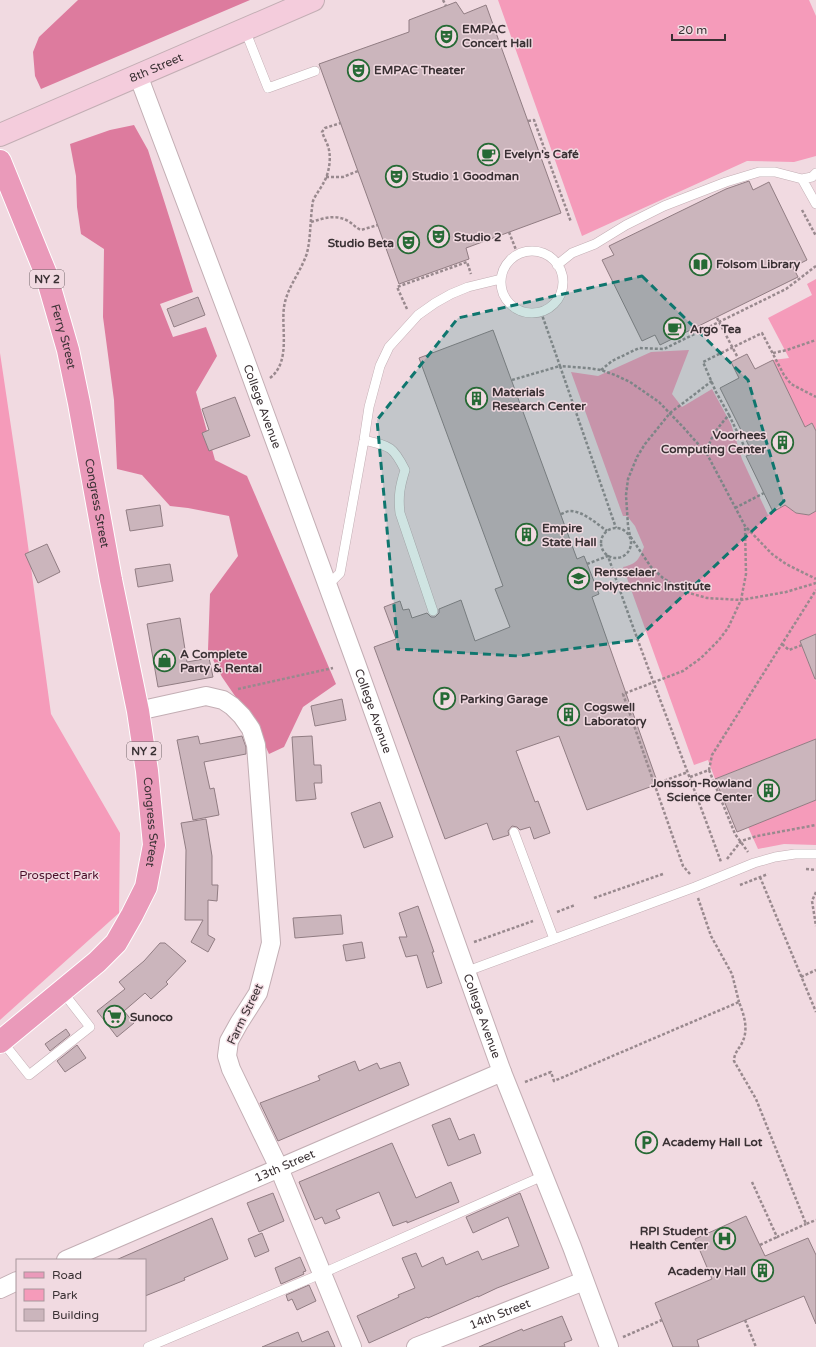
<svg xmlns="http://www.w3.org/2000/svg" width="816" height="1347" font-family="'Varela Round',sans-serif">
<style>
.green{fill:#f59bba}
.forest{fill:#dd7b9e}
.building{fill:#cbb5bc;stroke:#917d83}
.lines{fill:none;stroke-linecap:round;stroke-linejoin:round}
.lane-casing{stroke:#c3aeb4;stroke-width:10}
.street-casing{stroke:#c3aeb4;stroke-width:20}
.secondary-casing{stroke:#c3aeb4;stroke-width:24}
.primary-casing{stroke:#fff;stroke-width:24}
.path{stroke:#99898e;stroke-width:2.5;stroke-dasharray:3 2;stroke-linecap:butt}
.lane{stroke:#fff;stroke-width:9}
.street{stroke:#fff;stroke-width:18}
.secondary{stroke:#f4ccdc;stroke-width:22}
.primary{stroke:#ea9aba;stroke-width:22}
.marked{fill:#0f766e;fill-opacity:0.2;stroke:#0f766e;stroke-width:3;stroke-dasharray:8 5;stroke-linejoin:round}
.labels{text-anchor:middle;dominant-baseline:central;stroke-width:3;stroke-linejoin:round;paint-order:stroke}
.shield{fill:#f1dae1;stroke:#716468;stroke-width:1}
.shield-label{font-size:11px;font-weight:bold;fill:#3a3134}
.poi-label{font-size:12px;font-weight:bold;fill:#3a3134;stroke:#f1dae1;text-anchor:start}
.street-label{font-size:12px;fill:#3a3134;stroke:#f1dae1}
.park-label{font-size:12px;fill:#4b0e29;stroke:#f1dae1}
</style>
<rect width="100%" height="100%" fill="#f1dae1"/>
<path class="green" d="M 498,0 L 809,0 L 816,16 L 816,156 L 794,162 L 747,161 L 582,236 Z
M 816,279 L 816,431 L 812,423 L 805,427 L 773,360 L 789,358 L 768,318 L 812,295 L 807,284 Z
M 689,350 L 672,394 L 682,407 L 712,389 L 731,424 L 742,459 L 768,515 L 785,505 L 796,513 L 809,515 L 816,511 L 816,634 L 800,641 L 816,681 L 816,739 L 715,779 L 708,760 L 694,765 L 623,567 C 637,564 639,559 644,547 L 635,526 L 627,516 L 623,516 L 571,372 L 598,376 L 651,352 Z
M 0,353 L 20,487 L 51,714 L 120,833 L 119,913 L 0,1020 Z
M 816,800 L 816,845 L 784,844 L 758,849 L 748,827 Z"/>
<path class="forest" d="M 78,0 L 250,0 L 41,89 L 35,76 L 33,52 L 39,37 Z
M 134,125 L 148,150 L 193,292 L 160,304 L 173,337 L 206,327 L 217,356 L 196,392 L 215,460 L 247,476 L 336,684 L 303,707 L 284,747 L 269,754 L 257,728 L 222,677 L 208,650 L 210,594 L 238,556 L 229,516 L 188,508 L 170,506 L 142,475 L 117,469 L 114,400 L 103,317 L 104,249 L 81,234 L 77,207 L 76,176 L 70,144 L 110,130 Z"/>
<path class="building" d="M 456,2 L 464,14 L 486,5 L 561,213 L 466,248 L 469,259 L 399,284 L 319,64 L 409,32 L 409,20 Z
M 749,181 L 753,190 L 769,182 L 807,260 L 793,267 L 798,277 L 660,345 L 655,335 L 642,341 L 602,260 L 614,255 L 609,246 L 726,189 Z
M 198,297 L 205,315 L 174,327 L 167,309 Z
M 493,330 L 577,559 L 584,556 L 599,594 L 592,597 L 658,784 L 587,810 L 559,736 L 516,751 L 535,802 L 538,801 L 550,833 L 534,839 L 530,827 L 520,830 L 517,827 L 512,826 L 508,831 L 509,835 L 493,840 L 487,823 L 445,839 L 374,647 L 396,639 L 384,607 L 400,601 L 403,610 L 409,609 L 412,618 L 427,613 L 431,617 L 435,617 L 439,613 L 439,609 L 461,600 L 475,641 L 510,627 L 495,589 L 503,586 L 419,358 Z
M 747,354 L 755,369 L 773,360 L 805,427 L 812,423 L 816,431 L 816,511 L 809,515 L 796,513 L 785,505 L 773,512 L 746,456 L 753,454 L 720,388 L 739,378 L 731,362 Z
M 235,397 L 250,436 L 209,451 L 202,433 L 209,430 L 202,409 Z
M 160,505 L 163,526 L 130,531 L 126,510 Z
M 47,544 L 60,572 L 38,583 L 25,554 Z
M 170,564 L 173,581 L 138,587 L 135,569 Z
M 180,618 L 187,662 L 209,658 L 213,677 L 158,687 L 147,624 Z
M 816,634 L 816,679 L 815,679 L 800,641 Z
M 342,699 L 346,720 L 315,726 L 311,706 Z
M 198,736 L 200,744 L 242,736 L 246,747 L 246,754 L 204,762 L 210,789 L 214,788 L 219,815 L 193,820 L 177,740 Z
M 312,736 L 314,765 L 321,765 L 322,783 L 314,783 L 316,799 L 296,801 L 292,737 Z
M 816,739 L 816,800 L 737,832 L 715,779 Z
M 380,802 L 393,837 L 364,848 L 351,813 Z
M 206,819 L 212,856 L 212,885 L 218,885 L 217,901 L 208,900 L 208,935 L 215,939 L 208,952 L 191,942 L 203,920 L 185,920 L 186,850 L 181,823 Z
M 418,906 L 434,952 L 432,952 L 442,983 L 427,988 L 417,955 L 406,957 L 399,937 L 407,937 L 399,913 Z
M 341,915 L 343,934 L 295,938 L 293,918 Z
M 362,942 L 365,958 L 346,961 L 343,945 Z
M 160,943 L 165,943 L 186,961 L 166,982 L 168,984 L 151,999 L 145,993 L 124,1011 L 134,1023 L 117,1037 L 97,1011 L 125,989 L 119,982 L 144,961 Z
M 66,1029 L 70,1035 L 50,1051 L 45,1044 Z
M 77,1045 L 86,1058 L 65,1072 L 57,1061 Z
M 355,1061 L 359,1071 L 377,1063 L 380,1069 L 400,1062 L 409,1085 L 278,1141 L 260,1103 L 320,1080 L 318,1076 Z
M 450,1118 L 459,1140 L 474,1134 L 481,1153 L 448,1166 L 432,1125 Z
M 392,1143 L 416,1198 L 451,1182 L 459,1202 L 407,1223 L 407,1221 L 393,1226 L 379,1192 L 336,1210 L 340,1218 L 325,1224 L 322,1217 L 315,1220 L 299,1182 Z
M 273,1193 L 284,1221 L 259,1232 L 247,1203 Z
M 520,1193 L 549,1268 L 497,1288 L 478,1297 L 478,1296 L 428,1318 L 427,1317 L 369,1343 L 357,1316 L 399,1297 L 398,1295 L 415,1288 L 402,1258 L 416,1253 L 422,1267 L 443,1257 L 446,1265 L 478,1251 L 482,1260 L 519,1246 L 508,1217 L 473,1233 L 466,1217 Z
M 746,1216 L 765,1256 L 808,1238 L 816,1255 L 816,1324 L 804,1296 L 697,1340 L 699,1347 L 673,1347 L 655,1303 L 712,1279 L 695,1239 Z
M 212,1218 L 228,1259 L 184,1278 L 185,1280 L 145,1296 L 145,1260 L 116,1260 Z
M 262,1233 L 269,1251 L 255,1257 L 248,1239 Z
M 300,1257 L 306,1271 L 303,1272 L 304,1274 L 281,1284 L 275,1268 Z
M 309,1285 L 316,1301 L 297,1310 L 292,1299 L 288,1301 L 286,1295 Z
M 562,1316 L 572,1340 L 564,1343 L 565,1347 L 479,1347 L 522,1329 L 523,1331 Z
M 328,1331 L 335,1347 L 262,1347 L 298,1332 L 302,1342 Z"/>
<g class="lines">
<defs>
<path id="lane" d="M 245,30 L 268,88 L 315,71
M 802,179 L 816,204
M501 282a31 31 0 1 1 62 0a31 31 0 1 1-62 0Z
M 557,265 L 572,253 L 595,244 L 626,225 L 664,206 L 726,182 L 759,172 L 775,172 L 802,179 L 812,177 L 816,173
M 364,440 C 390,446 393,446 405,470 C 400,486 398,496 400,513 L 433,611
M 327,586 L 340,573 L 364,440 L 369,407 L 380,366 L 389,347 L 418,315 L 435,303 L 451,294 L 468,287 L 501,279
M 514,832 L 554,939
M 465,972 L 695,887 L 754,863 L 775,857 L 795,854 L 816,854
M 2,1041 L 29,1075 L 90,1027 L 62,991
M 148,1347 L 323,1273 L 543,1176"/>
<g id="street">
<path id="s1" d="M 138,75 L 242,351 L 356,663 L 502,1072 L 572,1247 L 609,1347"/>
<path d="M 138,711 L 206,696 L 223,700 L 232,706 L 242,716 L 251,729 L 256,745 L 271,943 L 258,993 L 239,1023 L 229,1041 L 227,1056 L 231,1069 L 279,1168 L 352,1347"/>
<path id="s2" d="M 66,1260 L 502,1072"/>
<path d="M 0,1289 L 17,1281"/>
<path id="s3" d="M 416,1347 L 584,1281"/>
</g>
<g id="secondary">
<path id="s4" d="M 0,135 L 313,0"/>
</g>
<g id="primary">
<path id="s5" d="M 0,161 L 46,274 L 68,350 L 79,403 L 111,580 L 138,711 L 147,771 L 154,845 L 146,887 L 132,915 L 116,943 L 97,962 L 0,1042"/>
</g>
</defs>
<use href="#lane" class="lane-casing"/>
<use href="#street" class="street-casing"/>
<use href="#secondary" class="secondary-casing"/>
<use href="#primary" class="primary-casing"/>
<path class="path" d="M 443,0 L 446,6
M 528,121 L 534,120 L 571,222
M 326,177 L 343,177 L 358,171
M 802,210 L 816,236
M 311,222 C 324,218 336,214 348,221 C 353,224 356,228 361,230 L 378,225
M 509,232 L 518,255
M 407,309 L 397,287 L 467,262 L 471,274
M 541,312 L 560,366 L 587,368 L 601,370 L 615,375 L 630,382 L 659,402 L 683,427 L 707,454 L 745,526 L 772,554 L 786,564 L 816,579
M 717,318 L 738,358
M 773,353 L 787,350 L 816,340
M 601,370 L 612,361 L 639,348 L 664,349 L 786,289 L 816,266
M 270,378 C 291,362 281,329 284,307 C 287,287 301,272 307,253 C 311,237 310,218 313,201 C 316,194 321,188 324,182 C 329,173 331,160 329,150 C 328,144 324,138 322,132 L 325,128 L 341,123
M 512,380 L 560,366 L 616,528
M 712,381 L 670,413 L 645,444 L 637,457 L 628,479 L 626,495 L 628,526 L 630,536 L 651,567 L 663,578 L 675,586 L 689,593 L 707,598 L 741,600 L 746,574 L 745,526
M 729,415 L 747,452
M 707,454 C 709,438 718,427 729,415 L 716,392 L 703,362 L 762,333 L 784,375 L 791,384 L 816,397
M 735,508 L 764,493
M 561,514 C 564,513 567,511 570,511 C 583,511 597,524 607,531
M601 543a15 15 0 1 1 30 0a15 15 0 1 1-30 0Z
M 587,564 L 608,556 C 643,659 684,760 721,862
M 782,644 L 789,650 L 802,645
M 238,689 L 333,668
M 709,770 L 735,834 L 748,852
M 690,777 L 709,770 L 712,755 L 816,590
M 655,784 L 688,772
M 727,859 L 741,841 L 757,836 L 816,825
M 806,869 L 816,870
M 690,874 L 683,866 L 623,694 L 683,671 L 701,658 L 719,640 L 728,628 L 741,600 L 786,592 L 816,583
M 760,877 L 816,1012
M 740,885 L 768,874
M 816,892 L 812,901 L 816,926
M 594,898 L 663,874
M 698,898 L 711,936 L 732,974 L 739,1002
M 557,912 L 575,905
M 474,942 L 533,921
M 801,977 L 816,970
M 525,1082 L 551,1072 L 554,1081 L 739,1002 C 744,1015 749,1029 742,1043 C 739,1049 734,1053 734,1061 L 756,1099 L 806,1224 L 816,1220
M 752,1182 L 777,1237 L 806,1224
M 760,1245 L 777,1237
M 745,1320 L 756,1347
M 623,1337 L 662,1320"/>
<use href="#lane" class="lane"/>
<use href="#street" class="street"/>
<use href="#secondary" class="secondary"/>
<use href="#primary" class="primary"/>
</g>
<path class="marked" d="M 642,276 L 748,380 L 784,501 L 636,640 L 519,656 L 398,649 L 377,420 L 458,318 Z"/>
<defs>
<symbol id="theatre-ring" viewBox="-11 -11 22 22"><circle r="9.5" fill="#f1dae1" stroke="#266a35" stroke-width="1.5"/><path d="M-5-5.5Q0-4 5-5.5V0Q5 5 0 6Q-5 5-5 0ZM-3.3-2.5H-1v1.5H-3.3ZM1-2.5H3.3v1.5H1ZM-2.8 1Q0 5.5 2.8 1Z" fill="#266a35"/></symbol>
<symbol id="cafe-ring" viewBox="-11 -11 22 22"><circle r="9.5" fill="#f1dae1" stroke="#266a35" stroke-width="1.5"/><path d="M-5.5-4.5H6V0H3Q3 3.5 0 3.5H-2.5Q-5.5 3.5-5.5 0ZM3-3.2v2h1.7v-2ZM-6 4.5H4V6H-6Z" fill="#266a35"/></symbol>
<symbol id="library-ring" viewBox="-11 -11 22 22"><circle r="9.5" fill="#f1dae1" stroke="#266a35" stroke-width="1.5"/><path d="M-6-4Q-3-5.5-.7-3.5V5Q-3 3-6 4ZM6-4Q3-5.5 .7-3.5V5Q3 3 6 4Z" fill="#266a35"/></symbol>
<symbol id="building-ring" viewBox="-11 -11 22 22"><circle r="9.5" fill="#f1dae1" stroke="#266a35" stroke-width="1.5"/><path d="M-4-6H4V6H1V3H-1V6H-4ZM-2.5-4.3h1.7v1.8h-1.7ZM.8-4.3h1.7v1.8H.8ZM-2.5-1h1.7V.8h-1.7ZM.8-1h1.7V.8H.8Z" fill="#266a35"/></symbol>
<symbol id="university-ring" viewBox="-11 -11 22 22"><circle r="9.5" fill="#f1dae1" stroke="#266a35" stroke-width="1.5"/><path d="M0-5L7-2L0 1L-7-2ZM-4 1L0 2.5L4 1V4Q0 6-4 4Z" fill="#266a35"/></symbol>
<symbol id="shop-ring" viewBox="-11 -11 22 22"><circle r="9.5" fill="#f1dae1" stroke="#266a35" stroke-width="1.5"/><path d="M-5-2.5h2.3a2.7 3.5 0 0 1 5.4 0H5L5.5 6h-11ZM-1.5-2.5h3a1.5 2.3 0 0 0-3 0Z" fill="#266a35"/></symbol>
<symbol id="parking-ring" viewBox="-11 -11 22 22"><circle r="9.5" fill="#f1dae1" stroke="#266a35" stroke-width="1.5"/><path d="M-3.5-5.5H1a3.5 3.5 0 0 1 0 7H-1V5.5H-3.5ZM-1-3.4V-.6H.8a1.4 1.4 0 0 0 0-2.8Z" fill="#266a35"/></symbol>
<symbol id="supermarket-ring" viewBox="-11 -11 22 22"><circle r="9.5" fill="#f1dae1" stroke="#266a35" stroke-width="1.5"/><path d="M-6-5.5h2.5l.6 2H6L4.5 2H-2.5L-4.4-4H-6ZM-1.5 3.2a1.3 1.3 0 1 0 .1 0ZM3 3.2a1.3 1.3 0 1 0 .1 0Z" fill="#266a35"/></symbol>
<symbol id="hospital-ring" viewBox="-11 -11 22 22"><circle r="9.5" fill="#f1dae1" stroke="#266a35" stroke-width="1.5"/><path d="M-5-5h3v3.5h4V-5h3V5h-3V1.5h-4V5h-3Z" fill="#266a35"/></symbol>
</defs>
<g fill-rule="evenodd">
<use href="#theatre-ring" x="434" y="24" width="25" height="25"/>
<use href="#theatre-ring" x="346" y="58" width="25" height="25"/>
<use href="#cafe-ring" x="476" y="142" width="25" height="25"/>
<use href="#theatre-ring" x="384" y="164" width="25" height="25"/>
<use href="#theatre-ring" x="426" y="224" width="25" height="25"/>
<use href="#theatre-ring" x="396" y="230" width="25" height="25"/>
<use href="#library-ring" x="688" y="252" width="25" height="25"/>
<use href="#cafe-ring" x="662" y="316" width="25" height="25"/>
<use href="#building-ring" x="464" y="386" width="25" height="25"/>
<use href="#building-ring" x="770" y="430" width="25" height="25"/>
<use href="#building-ring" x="514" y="522" width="25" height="25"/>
<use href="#university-ring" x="566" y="566" width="25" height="25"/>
<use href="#shop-ring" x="152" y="648" width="25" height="25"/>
<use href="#parking-ring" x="432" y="686" width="25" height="25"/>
<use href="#building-ring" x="556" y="702" width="25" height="25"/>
<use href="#building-ring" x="756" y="778" width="25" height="25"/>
<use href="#supermarket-ring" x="102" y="1004" width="25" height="25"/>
<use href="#parking-ring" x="634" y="1130" width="25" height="25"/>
<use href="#hospital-ring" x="712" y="1226" width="25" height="25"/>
<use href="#building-ring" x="750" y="1258" width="25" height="25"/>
</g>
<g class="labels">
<g class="shield">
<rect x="30" y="270" width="34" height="18" rx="3"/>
<rect x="127" y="742" width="34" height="18" rx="3"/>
</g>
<g class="shield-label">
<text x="47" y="279">NY 2</text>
<text x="144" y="751">NY 2</text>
</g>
<g class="poi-label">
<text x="462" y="29">EMPAC<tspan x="462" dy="14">Concert Hall</tspan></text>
<text x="374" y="70">EMPAC Theater</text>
<text x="504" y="154">Evelyn's Café</text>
<text x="412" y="176">Studio 1 Goodman</text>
<text x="454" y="237">Studio 2</text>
<text x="394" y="243" text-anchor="end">Studio Beta</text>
<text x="716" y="264">Folsom Library</text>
<text x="690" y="329">Argo Tea</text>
<text x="492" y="392">Materials<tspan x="492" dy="14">Research Center</tspan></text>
<text x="766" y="435" text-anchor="end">Voorhees<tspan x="766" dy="14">Computing Center</tspan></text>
<text x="542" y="528">Empire<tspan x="542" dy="14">State Hall</tspan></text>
<text x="594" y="572">Rensselaer<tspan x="594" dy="14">Polytechnic Institute</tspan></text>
<text x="180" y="654">A Complete<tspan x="180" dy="14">Party &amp; Rental</tspan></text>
<text x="460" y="699">Parking Garage</text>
<text x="584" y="707">Cogswell<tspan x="584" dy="14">Laboratory</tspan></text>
<text x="752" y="783" text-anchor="end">Jonsson-Rowland<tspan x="752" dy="14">Science Center</tspan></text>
<text x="130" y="1017">Sunoco</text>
<text x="662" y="1142">Academy Hall Lot</text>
<text x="708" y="1231" text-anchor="end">RPI Student<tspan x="708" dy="14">Health Center</tspan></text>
<text x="746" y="1271" text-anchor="end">Academy Hall</text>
</g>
<g class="street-label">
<text stroke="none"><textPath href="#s4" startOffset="170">8th Street</textPath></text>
<text stroke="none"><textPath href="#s5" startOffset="187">Ferry Street</textPath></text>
<text stroke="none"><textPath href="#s1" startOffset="354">College Avenue</textPath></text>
<text stroke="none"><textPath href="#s5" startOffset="357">Congress Street</textPath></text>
<text stroke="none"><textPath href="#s1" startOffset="678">College Avenue</textPath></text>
<text stroke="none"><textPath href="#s5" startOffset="681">Congress Street</textPath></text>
<text transform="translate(245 1014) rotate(-64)">Farm Street</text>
<text stroke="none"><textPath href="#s1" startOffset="1002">College Avenue</textPath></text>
<text stroke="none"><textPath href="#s2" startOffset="238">13th Street</textPath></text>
<text stroke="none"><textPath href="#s3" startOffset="90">14th Street</textPath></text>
</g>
<g class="park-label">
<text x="59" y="875">Prospect Park</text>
</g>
</g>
<rect x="16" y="1259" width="130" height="72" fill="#f1dae1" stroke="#a8969c"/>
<rect x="24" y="1272" width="20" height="6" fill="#ea9aba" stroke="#a8969c"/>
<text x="52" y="1279" font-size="12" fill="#3a3134">Road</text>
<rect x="24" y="1289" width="20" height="12" fill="#f59bba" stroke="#a8969c"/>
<text x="52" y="1299" font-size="12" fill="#3a3134">Park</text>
<rect x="24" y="1309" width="20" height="12" fill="#cbb5bc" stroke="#a8969c"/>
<text x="52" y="1319" font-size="12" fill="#3a3134">Building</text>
<path d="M672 34v6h53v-6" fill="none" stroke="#3a3134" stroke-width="2"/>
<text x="678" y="34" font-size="12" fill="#3a3134" stroke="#f1dae1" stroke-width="3" paint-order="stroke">20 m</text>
</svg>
